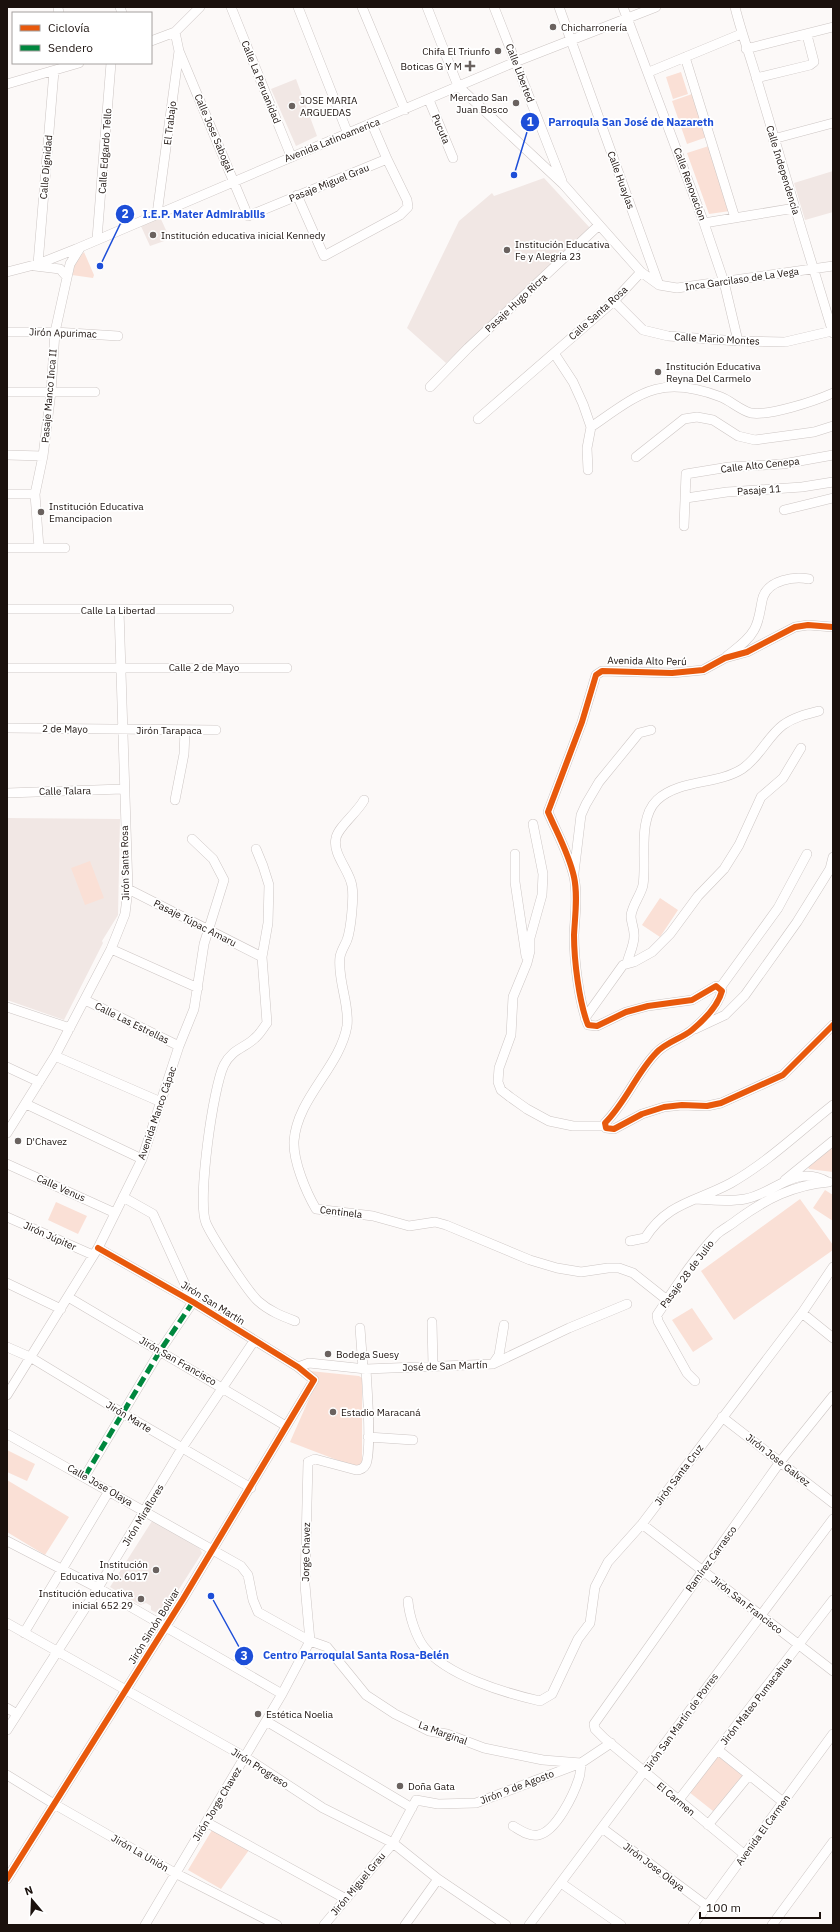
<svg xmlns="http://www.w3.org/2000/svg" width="840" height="1932" font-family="'IBM Plex Sans',sans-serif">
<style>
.built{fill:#f1e7e4}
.green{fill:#fae0d6}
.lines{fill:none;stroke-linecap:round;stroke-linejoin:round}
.minor-casing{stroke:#cdc6c4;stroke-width:10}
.minor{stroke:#fffefe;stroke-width:9}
.quiet{stroke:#00873e;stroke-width:5;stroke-dasharray:10 5;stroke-linecap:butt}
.cycleway-casing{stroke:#fff;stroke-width:8}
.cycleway{stroke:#e8590c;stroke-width:6}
.poi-dot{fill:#6a625f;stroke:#fff;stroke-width:1.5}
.labels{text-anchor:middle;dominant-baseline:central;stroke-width:3.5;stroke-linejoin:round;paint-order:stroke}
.poi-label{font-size:10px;fill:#1b110d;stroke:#fff;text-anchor:start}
.street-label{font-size:10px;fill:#1b110d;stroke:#fff}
.leader{fill:none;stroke:#1d4ed8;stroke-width:1.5}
.callout-dot{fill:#1d4ed8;stroke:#fff;stroke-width:1.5}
.mark-label{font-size:12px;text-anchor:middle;font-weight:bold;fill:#fff}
.callout-label{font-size:11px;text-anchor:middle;font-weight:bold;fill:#1d4ed8;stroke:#fff;stroke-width:3.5;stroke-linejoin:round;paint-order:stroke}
</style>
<rect width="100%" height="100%" fill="#fcf9f8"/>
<path class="built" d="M 296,79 L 317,136 L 296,146 L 271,89 Z
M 833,171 L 833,212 L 805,220 L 794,183 Z
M 544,178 L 591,229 L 446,363 L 407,328 L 459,221 L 492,193 L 494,196 Z
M 160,217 L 170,239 L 150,246 L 140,224 Z
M 7,818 L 120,819 L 118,915 L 102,941 L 103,943 L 64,1020 L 7,1000 Z
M 152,1521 L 199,1547 L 202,1553 L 162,1616 L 151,1610 L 151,1606 L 146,1603 L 140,1605 L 110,1587 Z"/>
<path class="green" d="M 681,72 L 688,94 L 673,99 L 666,77 Z
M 692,94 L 707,137 L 687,144 L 672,101 Z
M 712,145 L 730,211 L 709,214 L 687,153 Z
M 84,252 L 94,275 L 93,278 L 72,275 L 74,264 Z
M 90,861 L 104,898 L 85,905 L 71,868 Z
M 660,898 L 678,910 L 660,937 L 642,925 Z
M 833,1144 L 833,1172 L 809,1169 L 808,1167 Z
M 825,1190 L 833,1195 L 833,1221 L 813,1208 Z
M 800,1199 L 833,1245 L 833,1250 L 734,1320 L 701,1271 Z
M 56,1202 L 87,1216 L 78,1234 L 48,1220 Z
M 692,1308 L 713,1339 L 693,1352 L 672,1320 Z
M 310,1371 L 359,1376 L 362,1378 L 362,1467 L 358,1468 L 290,1442 L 316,1383 Z
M 7,1450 L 35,1464 L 27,1481 L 7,1472 Z
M 7,1480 L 69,1517 L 45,1555 L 7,1532 Z
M 718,1756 L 743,1776 L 713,1811 L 689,1792 Z
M 212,1830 L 249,1850 L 221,1889 L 188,1870 Z"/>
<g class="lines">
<defs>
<path id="minor" d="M 120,7 L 122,13
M 231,7 L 291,156
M 298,7 L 348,134
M 362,7 L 405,110
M 427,7 L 458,86 L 563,184 L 641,272 L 659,285 L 677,288 L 833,266
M 494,7 L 562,181
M 559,7 L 659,285
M 623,7 L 704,223 L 724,282 L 738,341
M 735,7 C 741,32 750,55 757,80 C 782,164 807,249 833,333
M 58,8 L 59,13
M 151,41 L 175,32 L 200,7
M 746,49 L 833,27
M 179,51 L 248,216 L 387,159
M 685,57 L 735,218
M 649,72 L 741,34
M 756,78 L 810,65 L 814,62 L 807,35
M 7,84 L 79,63
M 429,100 L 453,158
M 773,139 L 833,123
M 297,195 L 324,256 L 400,215 L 408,207 L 407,200 L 387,159 L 372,124
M 157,214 L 179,51 L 175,32
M 704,223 L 795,208
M 97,239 L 111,63
M 38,264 L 54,71
M 35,266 L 60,269 L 67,277
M 7,272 L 38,264 L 76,249 L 515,62 L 656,7
M 614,301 L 643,330 L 668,336 L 738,341 L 785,342 L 832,331
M 7,332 L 55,332 L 118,336
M 554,353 L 573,382 L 583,404 L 591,427 L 587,448 L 588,470
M 430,387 L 468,348 L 599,225
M 7,392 L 95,392
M 478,419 L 614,301 L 641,272
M 591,427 C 640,393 660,374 721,397 C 731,401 740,410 751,413 C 770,416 815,401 833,393
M 7,455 L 43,456
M 636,457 L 684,419 L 697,417 L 713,420 L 738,436 L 755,440 L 814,432 L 833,426
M 7,494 L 35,494
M 686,498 L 727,492 L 802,487 L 833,482
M 784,510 L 833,498
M 684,526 L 686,474 L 729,467 L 783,464 L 833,455
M 7,548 L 65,548
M 39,548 L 35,494 L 43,456 L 51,392 L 55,332 L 70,264 L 80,248
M 7,609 L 229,609
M 833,627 L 808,625 L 795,627 L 747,652 L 725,658 L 703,670 L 672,673 L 602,671 L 596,675 L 582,722 L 548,812 C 557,833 569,854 574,877 C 578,895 575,916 574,935 C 574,960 579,1002 588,1025 L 597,1026 L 626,1012 L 648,1006 L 692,1000 L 716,986 L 722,991 C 718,1006 704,1020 692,1030 C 681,1039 666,1042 656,1053 C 636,1074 626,1102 605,1123 L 606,1128 L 614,1129 L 642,1114 L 664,1107 L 682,1105 L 707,1106 L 721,1103 L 783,1075 L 833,1025
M 727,656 C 737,648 748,641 754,630 C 760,620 760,608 763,597 C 769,580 794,576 809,579
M 7,668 L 287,668
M 7,728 L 216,730
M 7,793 L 123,789
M 175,800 L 184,754 L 185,731
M 364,800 C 357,813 338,827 336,838 C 332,854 350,871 352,886 C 354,897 351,929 347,940 C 345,945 341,951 340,957 C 337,979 350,1005 347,1026 C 340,1067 297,1098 294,1141 C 293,1161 306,1192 316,1209 L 373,1216 L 409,1226 L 435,1222 L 446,1225 L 530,1260 L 557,1268 L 581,1272 L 608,1268 L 619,1268 L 633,1273 L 667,1300
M 533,824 L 543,874 L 542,895 L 530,938 L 530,951 L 527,963 L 513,997 L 511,1035 L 499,1068 L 498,1082 L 501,1090 L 510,1097 L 527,1109 L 549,1121 L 573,1126 L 605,1126
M 256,849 L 263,866 L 269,885 L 268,923 L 262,957 L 267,1023 C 263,1028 260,1034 255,1038 C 245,1048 232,1049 224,1065 C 213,1087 197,1201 206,1223 C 212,1237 248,1292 258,1301 C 269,1311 282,1316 295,1321
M 515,854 L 515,882 L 526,956
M 574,873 L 581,815 L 586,804 L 599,782 L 639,733 L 651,730
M 128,889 L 262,957
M 111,949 L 198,988
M 627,963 C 629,955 634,945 634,937 C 635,930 631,923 631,916 C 632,905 641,895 643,885 C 647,860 637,819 657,800 C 680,779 717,785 742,769 C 760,757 767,737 783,725 C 794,717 807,714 819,711
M 720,988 L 778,908 L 807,854
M 85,1000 L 179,1046
M 7,1007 L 70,1028
M 585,1018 L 623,965 L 634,962 L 652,952 L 670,934 L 698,896 L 724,869 L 739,845 L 761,797 L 783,778 L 801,748
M 695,1029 L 725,1015 L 745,995 L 797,922 L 830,869 L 833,857
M 55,1056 L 161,1102
M 7,1067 L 39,1082
M 26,1104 L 142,1159
M 7,1133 L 55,1056 L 111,949 L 125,914 L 128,889 L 119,610
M 7,1164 L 115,1213
M 785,1180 L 833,1141
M 696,1199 C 712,1200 729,1202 745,1199 C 774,1194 796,1163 828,1182
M 7,1217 L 93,1255
M 630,1241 L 645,1238 C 668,1202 696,1202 731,1183 C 768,1162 800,1131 833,1105
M 7,1283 L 61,1309
M 68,1297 L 286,1426
M 802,1313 L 833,1338
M 432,1322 L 433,1366
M 360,1328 L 363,1368
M 7,1347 L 30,1357 L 124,1414 L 251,1488
M 493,1364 L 499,1355 L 504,1325
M 298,1367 L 309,1363 L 366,1369 L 493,1364 L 569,1328 L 627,1304
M 695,1381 L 687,1373 L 658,1321 L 657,1315 C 675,1288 694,1258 717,1234 C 723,1229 731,1225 737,1220 C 766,1199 793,1185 829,1182
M 7,1395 L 98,1248 L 142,1159 L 179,1046 L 194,1009 L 204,944 L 224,880 L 213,859 L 192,839
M 722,1417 L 833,1503
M 7,1434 L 241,1566 L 248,1575 L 253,1600 L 258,1612 L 310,1641 L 327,1647 L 366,1695 L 395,1714 L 429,1731 L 447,1734 L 484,1748 L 543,1760 L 581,1763 C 580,1768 581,1773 579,1778 C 574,1794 556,1832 538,1835 C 529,1837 520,1830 513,1826
M 368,1437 L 413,1440
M 85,1476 L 160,1351 L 193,1302 L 153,1214 L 123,1197
M 642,1524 L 833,1671
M 7,1541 L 98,1588 L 282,1694
M 408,1601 C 409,1615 416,1637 424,1647 C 447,1676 505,1693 540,1701 L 552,1694 L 578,1639 L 590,1623 L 595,1587 L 608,1562 L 642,1524 L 802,1313 L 833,1267
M 7,1623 L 245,1757 L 323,1808 L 393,1843 L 438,1879 L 506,1925
M 24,1633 L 109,1491
M 310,1641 L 305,1585 L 308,1462 L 315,1459 L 356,1470 C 361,1470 364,1468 366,1464 C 372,1449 367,1388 366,1369
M 7,1708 L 17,1714
M 266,1721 L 412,1808
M 7,1730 L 98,1588 L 182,1448 L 254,1341
M 718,1750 L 783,1802
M 7,1775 L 54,1804 L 175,1873 L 277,1925
M 678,1801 L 833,1600
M 206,1822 L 346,1899
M 708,1825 L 749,1775
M 602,1828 L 707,1906
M 745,1855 L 604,1738 L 595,1729 L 594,1724 L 780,1462 L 833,1396
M 7,1879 L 183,1599 L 314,1380 L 298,1367 L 193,1302 L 98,1248
M 561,1883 L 621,1925
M 145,1925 L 282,1694 L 310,1641
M 324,1925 L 393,1843 L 416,1800 L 438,1804 L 476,1803 L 581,1763 L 611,1743
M 405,1925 L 438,1879
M 529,1925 L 833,1519
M 693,1925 L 833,1734
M 772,1925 L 833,1842"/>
</defs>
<use href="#minor" class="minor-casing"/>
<use href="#minor" class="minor"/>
<path class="quiet" d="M 85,1476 L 160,1351 L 193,1302"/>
<defs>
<path id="cycleway" d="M 833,627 L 808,625 L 795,627 L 747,652 L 725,658 L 703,670 L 672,673 L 602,671 L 596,675 L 582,722 L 548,812 C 557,833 569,854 574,877 C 578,895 575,916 574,935 C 574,960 579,1002 588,1025 L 597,1026 L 626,1012 L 648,1006 L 692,1000 L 716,986 L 722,991 C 718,1006 704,1020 692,1030 C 681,1039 666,1042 656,1053 C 636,1074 626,1102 605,1123 L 606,1128 L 614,1129 L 642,1114 L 664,1107 L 682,1105 L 707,1106 L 721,1103 L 783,1075 L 833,1025
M 7,1879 L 183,1599 L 314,1380 L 298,1367 L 193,1302 L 98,1248"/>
</defs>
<use href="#cycleway" class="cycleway-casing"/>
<use href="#cycleway" class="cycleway"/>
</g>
<g class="poi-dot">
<circle cx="553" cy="27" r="4"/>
<circle cx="498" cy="51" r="4"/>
<path d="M468 60h4v4h4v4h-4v4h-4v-4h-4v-4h4z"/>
<circle cx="516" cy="103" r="4"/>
<circle cx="292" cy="106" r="4"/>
<circle cx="153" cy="235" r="4"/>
<circle cx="507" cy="250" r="4"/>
<circle cx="658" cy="372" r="4"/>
<circle cx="41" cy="512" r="4"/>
<circle cx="18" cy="1141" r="4"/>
<circle cx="328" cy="1354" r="4"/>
<circle cx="333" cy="1412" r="4"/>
<circle cx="156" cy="1570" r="4"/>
<circle cx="141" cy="1599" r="4"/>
<circle cx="258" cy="1714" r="4"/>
<circle cx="400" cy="1786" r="4"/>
</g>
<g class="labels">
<g class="poi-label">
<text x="561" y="27">Chicharronería</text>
<text x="490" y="51" text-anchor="end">Chifa El Triunfo</text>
<text x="462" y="66" text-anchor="end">Boticas G Y M</text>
<text x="508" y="97" text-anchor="end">Mercado San<tspan x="508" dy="12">Juan Bosco</tspan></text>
<text x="300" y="100">JOSE MARIA<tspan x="300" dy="12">ARGUEDAS</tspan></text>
<text x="161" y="235">Institución educativa inicial Kennedy</text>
<text x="515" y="244">Institución Educativa<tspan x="515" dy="12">Fe y Alegría 23</tspan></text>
<text x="666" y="366">Institución Educativa<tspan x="666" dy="12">Reyna Del Carmelo</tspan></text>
<text x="49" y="506">Institución Educativa<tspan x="49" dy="12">Emancipacion</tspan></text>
<text x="26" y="1141">D'Chavez</text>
<text x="336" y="1354">Bodega Suesy</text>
<text x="341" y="1412">Estadio Maracaná</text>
<text x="148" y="1564" text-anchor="end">Institución<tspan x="148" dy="12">Educativa No. 6017</tspan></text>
<text x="133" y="1593" text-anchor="end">Institución educativa<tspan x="133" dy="12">inicial 652 29</tspan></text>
<text x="266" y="1714">Estética Noelia</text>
<text x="408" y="1786">Doña Gata</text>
</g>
<g class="street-label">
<text transform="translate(520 73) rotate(69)">Calle Liberted</text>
<text transform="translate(261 82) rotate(68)">Calle La Peruanidad</text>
<text transform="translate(170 123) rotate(-83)">El Trabajo</text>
<text transform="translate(441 129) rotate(67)">Pucuta</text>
<text transform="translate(214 133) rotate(67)">Calle Jose Sabogal</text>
<text transform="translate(332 140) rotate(-22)">Avenida Latinoamerica</text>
<text transform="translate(105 151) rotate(-86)">Calle Edgardo Tello</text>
<text transform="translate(46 167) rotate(-85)">Calle Dignidad</text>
<text transform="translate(783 170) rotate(73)">Calle Independencia</text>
<text transform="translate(621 180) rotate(70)">Calle Huaylas</text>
<text transform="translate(329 183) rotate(-22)">Pasaje Miguel Grau</text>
<text transform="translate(690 184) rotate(70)">Calle Renovacion</text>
<text transform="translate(742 279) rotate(-8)">Inca Garcilaso de La Vega</text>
<text transform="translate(516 303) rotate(-43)">Pasaje Hugo Ricra</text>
<text transform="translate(598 313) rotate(-42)">Calle Santa Rosa</text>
<text transform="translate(63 333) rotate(2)">Jirón Apurimac</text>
<text transform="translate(717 339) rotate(3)">Calle Mario Montes</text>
<text transform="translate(49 396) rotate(-85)">Pasaje Manco Inca II</text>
<text transform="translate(760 465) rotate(-6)">Calle Alto Cenepa</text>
<text transform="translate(759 490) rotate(-4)">Pasaje 11</text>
<text x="118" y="610">Calle La Libertad</text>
<text transform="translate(647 661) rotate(1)">Avenida Alto Perú</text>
<text x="204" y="667">Calle 2 de Mayo</text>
<text transform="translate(65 729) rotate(1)">2 de Mayo</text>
<text x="169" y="730">Jirón Tarapaca</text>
<text transform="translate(65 791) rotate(-1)">Calle Talara</text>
<text transform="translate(125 863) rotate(-91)">Jirón Santa Rosa</text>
<text transform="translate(195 923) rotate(27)">Pasaje Túpac Amaru</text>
<text transform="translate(132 1023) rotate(26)">Calle Las Estrellas</text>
<text transform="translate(157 1113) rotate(-71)">Avenida Manco Cápac</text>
<text transform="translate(61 1188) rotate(24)">Calle Venus</text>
<text transform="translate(341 1212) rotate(7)">Centinela</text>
<text transform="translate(50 1236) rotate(24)">Jirón Júpiter</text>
<text transform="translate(687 1274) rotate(-53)">Pasaje 28 de Julio</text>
<text transform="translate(213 1303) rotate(32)">Jirón San Martín</text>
<text transform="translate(178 1361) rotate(30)">Jirón San Francisco</text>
<text transform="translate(445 1366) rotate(-2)">José de San Martín</text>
<text transform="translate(129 1417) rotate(31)">Jirón Marte</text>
<text transform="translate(778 1460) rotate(38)">Jirón Jose Galvez</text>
<text transform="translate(679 1475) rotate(-53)">Jirón Santa Cruz</text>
<text transform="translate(100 1485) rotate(30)">Calle Jose Olaya</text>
<text transform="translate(143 1515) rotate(-59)">Jirón Miraflores</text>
<text transform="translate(306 1552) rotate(-89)">Jorge Chavez</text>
<text transform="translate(711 1559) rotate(-54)">Ramírez Carrasco</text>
<text transform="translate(747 1605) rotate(38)">Jirón San Francisco</text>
<text transform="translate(154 1626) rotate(-58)">Jirón Simón Bolívar</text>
<text transform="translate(756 1701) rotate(-52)">Jirón Mateo Pumacahua</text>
<text transform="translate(681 1722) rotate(-54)">Jirón San Martín de Porres</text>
<text transform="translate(443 1733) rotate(20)">La Marginal</text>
<text transform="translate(260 1768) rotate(32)">Jirón Progreso</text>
<text transform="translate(517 1787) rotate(-21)">Jirón 9 de Agosto</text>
<text transform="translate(676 1799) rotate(40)">El Carmen</text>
<text transform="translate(217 1804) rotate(-59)">Jirón Jorge Chavez</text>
<text transform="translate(763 1830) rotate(-54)">Avenida El Carmen</text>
<text transform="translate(140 1853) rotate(30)">Jirón La Unión</text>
<text transform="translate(654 1867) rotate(37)">Jirón Jose Olaya</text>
<text transform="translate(358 1884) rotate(-50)">Jirón Miguel Grau</text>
</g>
</g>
<path class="leader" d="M514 175L530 122M100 266L125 214M211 1596L244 1656"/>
<g class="callout-dot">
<circle cx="514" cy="175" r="4"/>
<circle cx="100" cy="266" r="4"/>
<circle cx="211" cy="1596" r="4"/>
<circle cx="530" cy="122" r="10"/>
<circle cx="125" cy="214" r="10"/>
<circle cx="244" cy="1656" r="10"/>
</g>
<g class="mark-label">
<text x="530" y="126">1</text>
<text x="125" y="218">2</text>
<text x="244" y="1660">3</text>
</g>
<g class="callout-label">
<text x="631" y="126">Parroquia San José de Nazareth</text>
<text x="204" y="218">I.E.P. Mater Admirabilis</text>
<text x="356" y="1659">Centro Parroquial Santa Rosa-Belén</text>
</g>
<rect width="840" height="1932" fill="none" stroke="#1b110d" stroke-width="16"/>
<rect x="12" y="12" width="140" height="52" fill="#ffffff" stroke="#a4a09e"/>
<rect x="20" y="25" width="20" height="6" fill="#e8590c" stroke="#a4a09e"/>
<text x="48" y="32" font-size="12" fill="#1b110d">Ciclovía</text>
<rect x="20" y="45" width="20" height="6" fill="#00873e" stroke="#a4a09e"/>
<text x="48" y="52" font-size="12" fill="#1b110d">Sendero</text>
<g transform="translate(32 1900) rotate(341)" stroke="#ffffff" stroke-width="3" paint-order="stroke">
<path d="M0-3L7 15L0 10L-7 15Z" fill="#1b110d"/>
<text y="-6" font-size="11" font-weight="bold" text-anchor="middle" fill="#1b110d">N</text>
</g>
<path d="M700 1912v6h120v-6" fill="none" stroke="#1b110d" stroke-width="2"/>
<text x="706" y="1912" font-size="12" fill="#1b110d" stroke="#ffffff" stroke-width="3" paint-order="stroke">100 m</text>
</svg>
